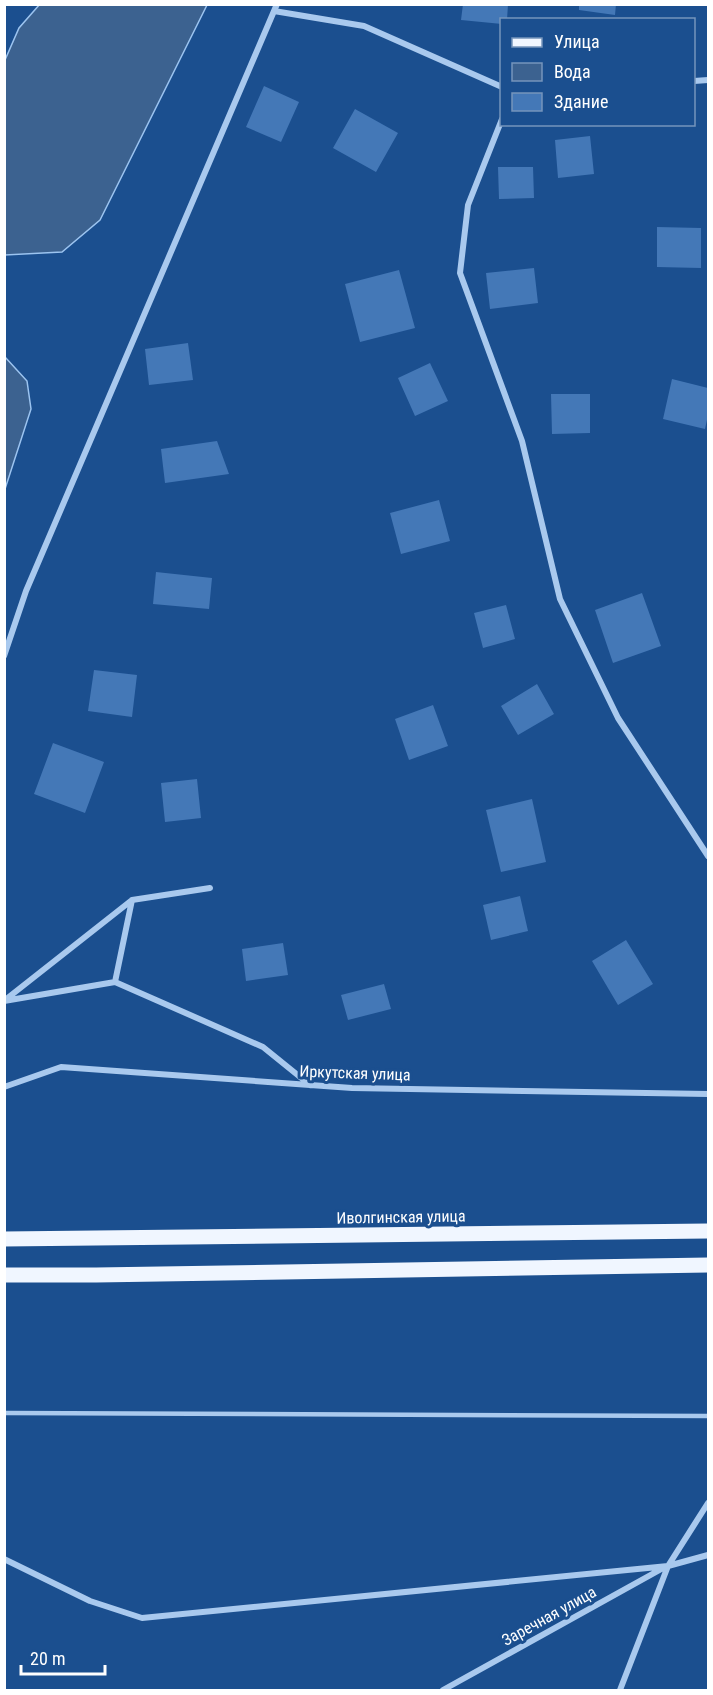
<svg xmlns="http://www.w3.org/2000/svg" width="713" height="1695" font-family="'Roboto Condensed',sans-serif">
<style>
.water{fill:#3c6290;stroke:#9cc4f0;stroke-width:1.5}
.building{fill:#4478b7}
.lines{fill:none;stroke-linecap:round;stroke-linejoin:round}
.lane{stroke:#a9c9ee;stroke-width:4.5}
.street{stroke:#a9c9ee;stroke-width:6}
.primary{stroke:#f0f6ff;stroke-width:15}
.labels{text-anchor:middle;dominant-baseline:central;stroke-width:6;stroke-linejoin:round;paint-order:stroke}
.street-label{font-size:16px;fill:#fff;stroke:#1b4f8f}
</style>
<rect width="100%" height="100%" fill="#1b4f8f"/>
<path class="water" d="M 40,4 L 207,5 L 100,220 L 62,252 L 5,255 L 5,60 L 19,28 Z
M 5,357 L 27,381 L 31,409 L 5,489 Z"/>
<path class="building" d="M 463,4 L 508,4 L 507,20 L 502,20 L 502,24 L 461,20 Z
M 579,4 L 616,4 L 615,15 L 579,10 Z
M 264,86 L 299,102 L 281,142 L 246,127 Z
M 355,109 L 398,133 L 376,172 L 333,148 Z
M 590,136 L 594,174 L 558,178 L 555,140 Z
M 498,167 L 533,167 L 534,198 L 499,199 Z
M 657,227 L 701,228 L 701,268 L 657,267 Z
M 534,268 L 538,303 L 490,309 L 486,273 Z
M 399,270 L 415,328 L 360,342 L 345,284 Z
M 188,343 L 193,380 L 149,385 L 145,349 Z
M 430,363 L 448,401 L 415,416 L 398,378 Z
M 672,379 L 708,388 L 708,415 L 705,429 L 663,419 Z
M 551,394 L 590,394 L 590,433 L 552,434 Z
M 217,441 L 229,474 L 165,483 L 161,449 Z
M 439,500 L 450,541 L 401,554 L 390,513 Z
M 156,572 L 212,578 L 209,609 L 153,604 Z
M 642,593 L 661,646 L 613,663 L 595,610 Z
M 506,605 L 515,639 L 483,648 L 474,613 Z
M 94,670 L 137,675 L 132,717 L 88,711 Z
M 537,684 L 554,714 L 518,735 L 501,706 Z
M 433,705 L 448,746 L 409,760 L 395,719 Z
M 53,743 L 104,762 L 85,813 L 34,794 Z
M 197,779 L 201,818 L 165,822 L 161,783 Z
M 532,799 L 546,862 L 501,872 L 486,810 Z
M 520,896 L 528,931 L 491,940 L 483,905 Z
M 626,940 L 653,984 L 618,1005 L 592,961 Z
M 283,943 L 288,975 L 246,981 L 242,949 Z
M 384,984 L 391,1009 L 348,1020 L 341,995 Z"/>
<g class="lines">
<path class="lane" d="M 5,1413 L 708,1416"/>
<path class="street" d="M 274,11 L 364,26 L 502,87
M 694,81 L 708,80
M 502,119 L 468,205 L 460,273 L 522,441 L 560,599 L 618,718 L 708,856
M 4,656 L 26,591 L 277,4
M 115,982 L 132,900
M 5,1000 L 132,900 L 210,888
M 4,1001 L 115,982 L 263,1047 L 310,1085
M 4,1087 L 61,1067 L 352,1088 L 708,1094
M 4,1559 L 90,1601 L 142,1618 L 668,1566 L 708,1555
M 443,1690 L 665,1567
M 620,1690 L 668,1566 L 708,1503"/>
<path class="primary" d="M 4,1239 L 708,1231
M 4,1275 L 96,1275 L 708,1265"/>
</g>
<g class="labels">
<g class="street-label">
<text transform="translate(355 1073) rotate(2)">Иркутская улица</text>
<text transform="translate(401 1217) rotate(-1)">Иволгинская улица</text>
<text transform="translate(549 1616) rotate(-29)">Заречная улица</text>
</g>
</g>
<rect width="713" height="1695" fill="none" stroke="#ffffff" stroke-width="12"/>
<rect x="500" y="18" width="195" height="108" fill="#1b4f8f" stroke="#7695bc" stroke-width="1.5"/>
<rect x="512" y="38" width="30" height="9" fill="#f0f6ff" stroke="#7695bc" stroke-width="1.5"/>
<text x="554" y="48" font-size="18" fill="#ffffff">Улица</text>
<rect x="512" y="63" width="30" height="18" fill="#3c6290" stroke="#7695bc" stroke-width="1.5"/>
<text x="554" y="78" font-size="18" fill="#ffffff">Вода</text>
<rect x="512" y="93" width="30" height="18" fill="#4478b7" stroke="#7695bc" stroke-width="1.5"/>
<text x="554" y="108" font-size="18" fill="#ffffff">Здание</text>
<path d="M21 1665v9h84v-9" fill="none" stroke="#ffffff" stroke-width="3"/>
<text x="30" y="1665" font-size="18" fill="#ffffff" stroke="#1b4f8f" stroke-width="4.5" paint-order="stroke">20 m</text>
</svg>
